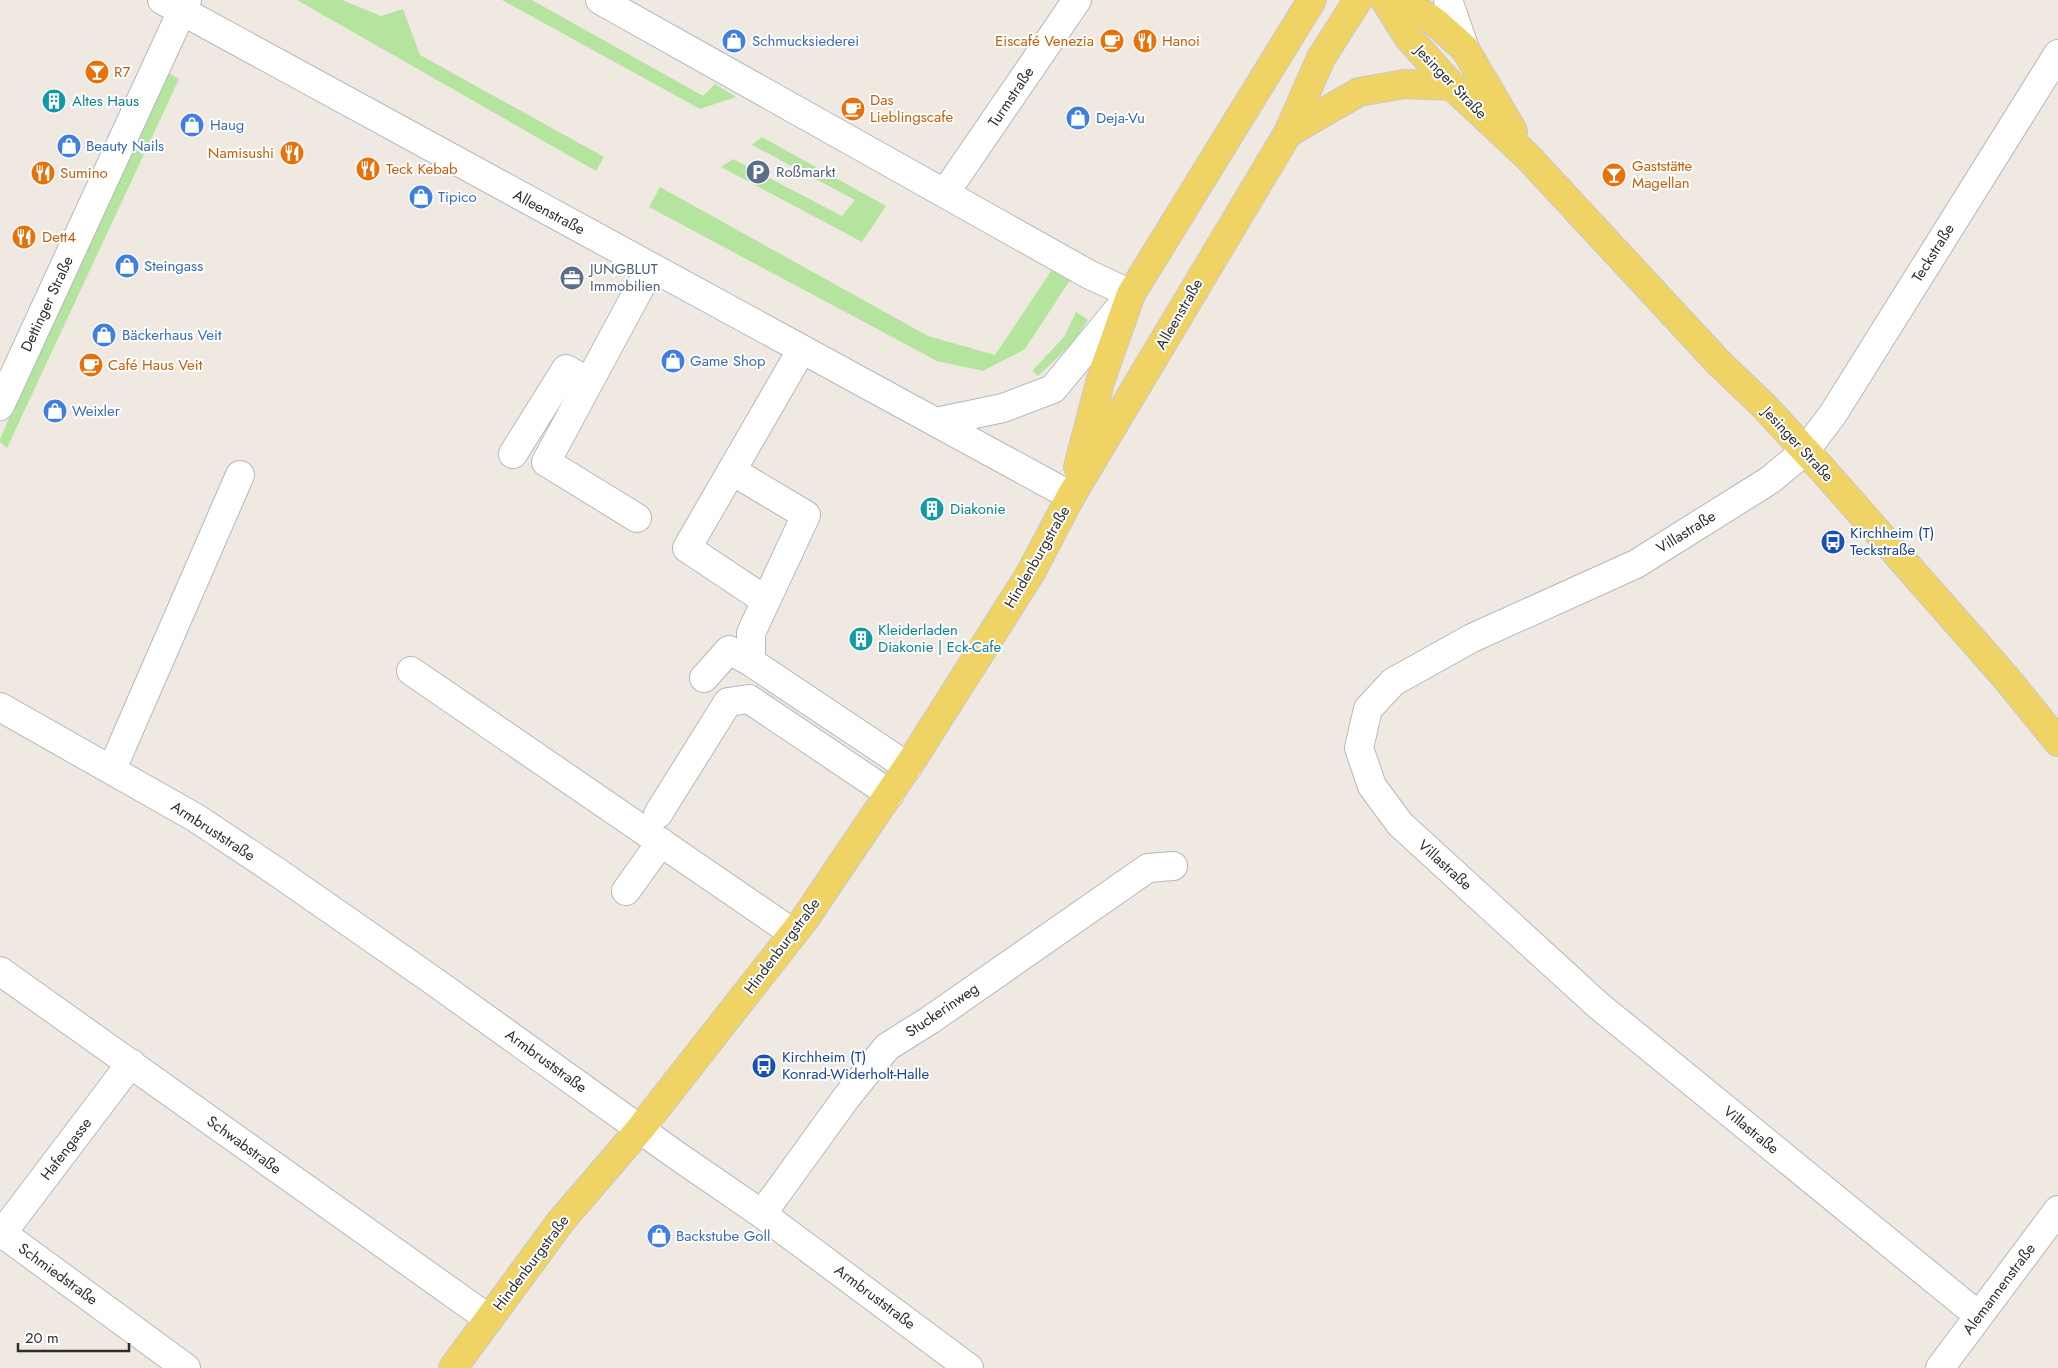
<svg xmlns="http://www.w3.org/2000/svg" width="2058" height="1368" font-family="Jost,sans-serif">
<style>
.grass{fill:#b5e49f}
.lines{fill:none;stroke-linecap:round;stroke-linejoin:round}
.minor-casing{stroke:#b4b7c1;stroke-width:30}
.major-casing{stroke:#c9c9c9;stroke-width:30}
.minor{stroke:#fff;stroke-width:28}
.major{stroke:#efd365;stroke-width:28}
.labels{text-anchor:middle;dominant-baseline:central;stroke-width:4;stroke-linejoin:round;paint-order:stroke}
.shop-label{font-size:15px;fill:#366cbe;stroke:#fff;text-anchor:start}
.food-label{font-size:15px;fill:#c56008;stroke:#fff;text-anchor:start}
.street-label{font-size:15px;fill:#2e2e2e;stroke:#fff}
.culture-label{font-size:15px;fill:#0d838f;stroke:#fff;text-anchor:start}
.service-label{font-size:15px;fill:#4e5e75;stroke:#fff;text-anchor:start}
.transit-label{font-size:15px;fill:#164399;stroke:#fff;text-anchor:start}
</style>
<rect width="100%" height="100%" fill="#efe9e1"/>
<path class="grass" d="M 297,0 L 342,0 L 381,16 L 403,9 L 420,55 L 604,157 L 596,171 Z
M 502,0 L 532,0 L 703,96 L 715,84 L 736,97 L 700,109 Z
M 162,69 L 179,79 L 7,448 L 0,442 L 0,439 Z
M 762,137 L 886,206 L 862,242 L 721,167 L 733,159 L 842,216 L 855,200 L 752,145 Z
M 660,187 L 928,336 L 995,355 L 1053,268 L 1070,280 L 1025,349 L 983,371 L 937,361 L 649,207 Z
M 1076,312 L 1088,320 L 1072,344 L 1038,376 L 1032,371 L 1064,337 Z"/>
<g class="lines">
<defs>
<path id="minor" d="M 162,0 L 1071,496
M 600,0 L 1090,275 L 1131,294 L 1053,389 L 1003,408 L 936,422
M 1448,0 L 1465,49
M 945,193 L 1077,0
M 0,406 L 187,0
M 513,454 L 566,369 L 589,382
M 732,471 L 806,515 L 751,633 L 751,662 L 908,767
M 637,518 L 546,462 L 651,267
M 765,600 L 687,548 L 802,349
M 411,671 L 793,933
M 704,678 L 729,650 L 751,662
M 0,707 L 196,818 L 277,872 L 435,982 L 676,1155 L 762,1214 L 969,1368
M 112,769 L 240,475
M 658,814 L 728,702 L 749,699 L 890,794
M 626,891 L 661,842
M 0,971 L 489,1319
M 762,1214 L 846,1098 L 887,1047 L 930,1020 L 1148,868 L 1173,866
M 2,1233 L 186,1368
M 0,1236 L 131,1063
M 1979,1316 L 1599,1006 L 1400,824 L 1372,786 L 1359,748 L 1368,709 L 1393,682 L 1472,638 L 1636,564 L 1770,480 L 1805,451 L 1833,414 L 2058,54
M 1940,1368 L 2058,1210"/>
<path id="major" d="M 1385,0 L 1408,37 L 1452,86 L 1527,156 L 1719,363 L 1764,406 L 1823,470 L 2007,679 L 2058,742
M 1403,0 L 1435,22 L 1465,49 L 1513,131
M 1288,133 L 1359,92 L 1405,84 L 1452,86
M 1078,467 L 1101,379 L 1131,294 L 1312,0
M 453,1368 L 561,1221 L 640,1129 L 804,920 L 914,757 L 1030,574 L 1071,496 L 1288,133 L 1321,58 L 1358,0"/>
</defs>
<use href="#minor" class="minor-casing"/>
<use href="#major" class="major-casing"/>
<use href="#minor" class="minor"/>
<use href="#major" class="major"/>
</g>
<defs>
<symbol id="shop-disc" viewBox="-11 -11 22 22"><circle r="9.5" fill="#3f7fe0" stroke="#fff"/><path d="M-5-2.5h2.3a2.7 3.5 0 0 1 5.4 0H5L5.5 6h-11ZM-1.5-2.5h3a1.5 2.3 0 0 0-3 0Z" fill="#fff"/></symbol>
<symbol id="cafe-disc" viewBox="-11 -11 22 22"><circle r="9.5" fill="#e8710a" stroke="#fff"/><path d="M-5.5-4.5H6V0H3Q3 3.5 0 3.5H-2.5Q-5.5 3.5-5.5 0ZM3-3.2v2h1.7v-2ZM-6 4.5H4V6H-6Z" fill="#fff"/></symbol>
<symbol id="restaurant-disc" viewBox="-11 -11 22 22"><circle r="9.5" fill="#e8710a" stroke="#fff"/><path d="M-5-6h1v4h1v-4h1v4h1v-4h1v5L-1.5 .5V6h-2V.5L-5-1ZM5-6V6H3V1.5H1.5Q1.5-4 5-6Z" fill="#fff"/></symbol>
<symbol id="bar-disc" viewBox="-11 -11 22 22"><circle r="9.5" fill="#e8710a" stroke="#fff"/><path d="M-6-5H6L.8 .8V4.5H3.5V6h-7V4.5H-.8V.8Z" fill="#fff"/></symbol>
<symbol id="building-disc" viewBox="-11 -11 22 22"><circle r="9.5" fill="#0f9aa8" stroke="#fff"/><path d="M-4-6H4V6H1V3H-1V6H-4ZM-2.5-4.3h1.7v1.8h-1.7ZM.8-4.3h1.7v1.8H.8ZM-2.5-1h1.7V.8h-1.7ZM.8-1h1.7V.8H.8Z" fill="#fff"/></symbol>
<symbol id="parking-disc" viewBox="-11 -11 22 22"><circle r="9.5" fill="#5c6f8a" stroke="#fff"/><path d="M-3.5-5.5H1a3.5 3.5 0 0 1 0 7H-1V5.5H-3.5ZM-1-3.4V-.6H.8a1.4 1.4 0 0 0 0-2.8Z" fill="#fff"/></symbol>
<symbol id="office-disc" viewBox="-11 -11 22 22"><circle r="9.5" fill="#5c6f8a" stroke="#fff"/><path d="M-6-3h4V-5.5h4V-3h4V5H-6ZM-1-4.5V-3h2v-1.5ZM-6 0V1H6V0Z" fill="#fff"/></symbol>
<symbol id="bus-disc" viewBox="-11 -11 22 22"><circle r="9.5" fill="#1a4fb4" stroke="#fff"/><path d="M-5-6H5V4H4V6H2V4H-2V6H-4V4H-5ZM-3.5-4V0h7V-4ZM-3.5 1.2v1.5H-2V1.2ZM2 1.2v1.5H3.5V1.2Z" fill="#fff"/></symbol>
</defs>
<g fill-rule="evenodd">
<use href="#shop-disc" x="720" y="27" width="28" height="28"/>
<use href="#cafe-disc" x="1098" y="27" width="28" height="28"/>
<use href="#restaurant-disc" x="1131" y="27" width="28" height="28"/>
<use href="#bar-disc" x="83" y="58" width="28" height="28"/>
<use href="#building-disc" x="40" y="87" width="28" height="28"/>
<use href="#cafe-disc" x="839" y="95" width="28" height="28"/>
<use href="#shop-disc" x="1064" y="104" width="28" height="28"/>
<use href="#shop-disc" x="178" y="111" width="28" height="28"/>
<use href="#shop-disc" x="55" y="132" width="28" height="28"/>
<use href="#restaurant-disc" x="278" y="139" width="28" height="28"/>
<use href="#restaurant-disc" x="354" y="155" width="28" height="28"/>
<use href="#parking-disc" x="744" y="158" width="28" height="28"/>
<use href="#restaurant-disc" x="29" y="159" width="28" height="28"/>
<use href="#bar-disc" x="1600" y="161" width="28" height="28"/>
<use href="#shop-disc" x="407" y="183" width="28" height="28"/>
<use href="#restaurant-disc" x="10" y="223" width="28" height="28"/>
<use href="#shop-disc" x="113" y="252" width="28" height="28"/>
<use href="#office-disc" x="558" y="264" width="28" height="28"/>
<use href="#shop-disc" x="90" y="321" width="28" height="28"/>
<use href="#shop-disc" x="659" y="347" width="28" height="28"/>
<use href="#cafe-disc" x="77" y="351" width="28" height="28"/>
<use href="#shop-disc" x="41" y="397" width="28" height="28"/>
<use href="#building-disc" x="918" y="495" width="28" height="28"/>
<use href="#bus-disc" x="1819" y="528" width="28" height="28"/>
<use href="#building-disc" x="847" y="625" width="28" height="28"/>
<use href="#bus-disc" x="750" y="1052" width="28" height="28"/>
<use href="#shop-disc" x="645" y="1222" width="28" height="28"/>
</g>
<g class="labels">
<g class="shop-label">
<text x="752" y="41">Schmucksiederei</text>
<text x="1096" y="118">Deja-Vu</text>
<text x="210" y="125">Haug</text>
<text x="86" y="146">Beauty Nails</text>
<text x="438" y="197">Tipico</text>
<text x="144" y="266">Steingass</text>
<text x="122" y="335">Bäckerhaus Veit</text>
<text x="690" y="361">Game Shop</text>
<text x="72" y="411">Weixler</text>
<text x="676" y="1236">Backstube Goll</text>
</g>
<g class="food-label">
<text x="1094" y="41" text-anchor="end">Eiscafé Venezia</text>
<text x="1162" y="41">Hanoi</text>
<text x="114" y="72">R7</text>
<text x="870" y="100">Das<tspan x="870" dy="17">Lieblingscafe</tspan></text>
<text x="274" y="153" text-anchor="end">Namisushi</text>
<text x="1632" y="166">Gaststätte<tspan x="1632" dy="17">Magellan</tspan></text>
<text x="386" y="169">Teck Kebab</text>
<text x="60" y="173">Sumino</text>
<text x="42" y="237">Dett4</text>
<text x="108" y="365">Café Haus Veit</text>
</g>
<g class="street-label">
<text transform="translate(1451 82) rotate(46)">Jesinger Straße</text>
<text transform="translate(1011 97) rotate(-56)">Turmstraße</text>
<text transform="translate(549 212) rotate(28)">Alleenstraße</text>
<text transform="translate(1933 253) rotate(-58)">Teckstraße</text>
<text transform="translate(47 304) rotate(-65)">Dettinger Straße</text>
<text transform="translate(1179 314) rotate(-60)">Alleenstraße</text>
<text transform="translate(1798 444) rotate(47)">Jesinger Straße</text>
<text transform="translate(1686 532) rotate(-32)">Villastraße</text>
<text transform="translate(1037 557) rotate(-60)">Hindenburgstraße</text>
<text transform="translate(213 831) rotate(33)">Armbruststraße</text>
<text transform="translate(1445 865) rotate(42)">Villastraße</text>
<text transform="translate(782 946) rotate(-53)">Hindenburgstraße</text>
<text transform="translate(942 1010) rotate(-34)">Stuckerinweg</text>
<text transform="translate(546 1061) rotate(36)">Armbruststraße</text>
<text transform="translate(1751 1130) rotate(39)">Villastraße</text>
<text transform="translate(244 1145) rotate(36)">Schwabstraße</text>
<text transform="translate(66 1149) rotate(-53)">Hafengasse</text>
<text transform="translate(531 1263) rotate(-53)">Hindenburgstraße</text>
<text transform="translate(58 1274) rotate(36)">Schmiedstraße</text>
<text transform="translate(1999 1289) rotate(-53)">Alemannenstraße</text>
<text transform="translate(875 1297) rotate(37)">Armbruststraße</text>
</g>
<g class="culture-label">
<text x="72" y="101">Altes Haus</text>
<text x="950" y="509">Diakonie</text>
<text x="878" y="630">Kleiderladen<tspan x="878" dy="17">Diakonie | Eck-Cafe</tspan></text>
</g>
<g class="service-label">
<text x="776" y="172">Roßmarkt</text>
<text x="590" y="269">JUNGBLUT<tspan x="590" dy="17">Immobilien</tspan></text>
</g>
<g class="transit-label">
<text x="1850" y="533">Kirchheim (T)<tspan x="1850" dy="17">Teckstraße</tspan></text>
<text x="782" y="1057">Kirchheim (T)<tspan x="782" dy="17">Konrad-Widerholt-Halle</tspan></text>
</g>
</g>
<path d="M18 1343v8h111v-8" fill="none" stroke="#2e2e2e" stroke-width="2.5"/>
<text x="25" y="1343" font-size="15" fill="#2e2e2e" stroke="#ffffff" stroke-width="4" paint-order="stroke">20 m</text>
</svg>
